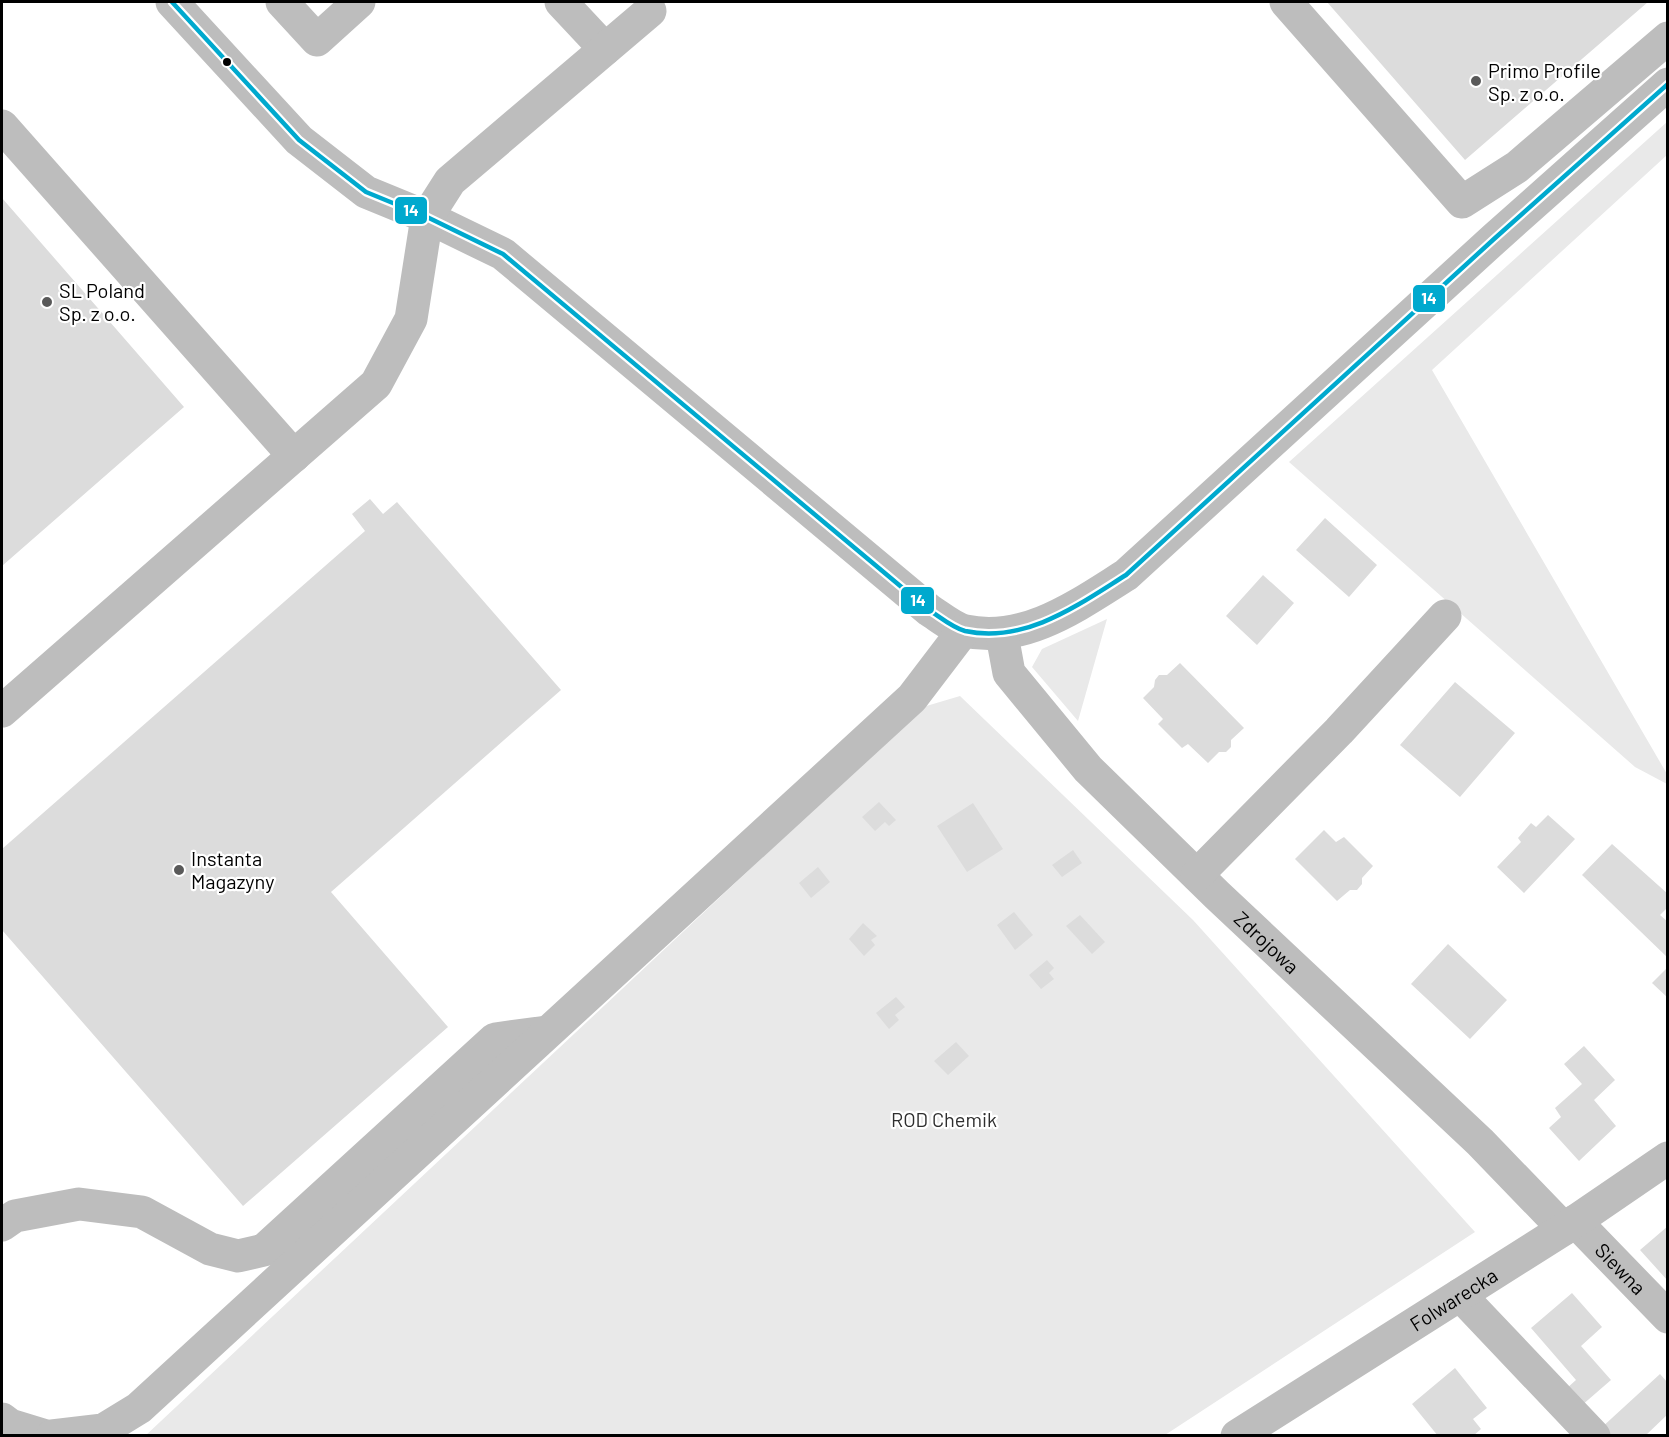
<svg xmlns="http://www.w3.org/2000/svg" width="1669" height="1437" font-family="Barlow,sans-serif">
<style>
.green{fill:#e9e9e9}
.building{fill:#dcdcdc}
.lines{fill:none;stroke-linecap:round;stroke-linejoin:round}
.minor{stroke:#bdbdbd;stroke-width:33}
.bus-1-casing{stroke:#fff;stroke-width:9}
.bus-1{stroke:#00a9ce;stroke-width:4.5}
.bus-dot{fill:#000;stroke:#fff;stroke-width:2}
.poi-dot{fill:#595959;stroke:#fff;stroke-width:2}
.labels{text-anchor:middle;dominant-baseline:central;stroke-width:4.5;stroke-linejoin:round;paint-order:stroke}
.poi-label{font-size:20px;fill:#000;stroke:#fff;text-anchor:start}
.street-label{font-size:20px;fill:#000;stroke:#fff}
.park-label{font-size:20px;fill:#2e2e2e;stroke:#fff}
.line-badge{stroke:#fff;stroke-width:2}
.badge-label{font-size:16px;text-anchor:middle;font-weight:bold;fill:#fff}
</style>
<rect width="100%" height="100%" fill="#fff"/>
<path class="green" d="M 1667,122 L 1667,155 L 1432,370 L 1667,774 L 1667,784 L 1635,767 L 1289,462 Z
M 1107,619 L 1078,721 L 1032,667 L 1042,649 Z
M 960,696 L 1193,920 L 1475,1232 L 1165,1435 L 145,1436 L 923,707 Z"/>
<path class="building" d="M 1327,2 L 1648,2 L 1465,160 Z
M 2,198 L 184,407 L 2,566 Z
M 370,499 L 383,514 L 397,502 L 561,690 L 331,892 L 448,1027 L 243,1206 L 2,930 L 2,849 L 365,531 L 352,514 Z
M 1325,518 L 1377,565 L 1349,597 L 1296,550 Z
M 1263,575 L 1294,603 L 1257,645 L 1226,616 Z
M 1180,663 L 1244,728 L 1231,740 L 1231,747 L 1226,752 L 1219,752 L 1208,763 L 1188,744 L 1182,748 L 1158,724 L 1163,719 L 1143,698 L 1154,687 L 1155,680 L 1159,675 L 1167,675 Z
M 1455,682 L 1515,733 L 1460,797 L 1400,745 Z
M 879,802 L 896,820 L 889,826 L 885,822 L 875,831 L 862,817 Z
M 973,803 L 1003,849 L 967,872 L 937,826 Z
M 1548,815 L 1575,839 L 1524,893 L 1497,867 L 1521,842 L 1518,838 L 1531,823 L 1536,827 Z
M 1324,830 L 1336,842 L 1344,837 L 1373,866 L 1362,878 L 1362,884 L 1357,890 L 1350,890 L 1337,901 L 1295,859 Z
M 1612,844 L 1668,894 L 1668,907 L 1660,915 L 1668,922 L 1668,958 L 1582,875 Z
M 1073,850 L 1082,863 L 1062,877 L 1052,865 Z
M 818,867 L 830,882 L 811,898 L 799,883 Z
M 1014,912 L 1033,935 L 1015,950 L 997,925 Z
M 1080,915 L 1105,942 L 1092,954 L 1066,926 Z
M 863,923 L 877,936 L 871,940 L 875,945 L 864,956 L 849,939 Z
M 1448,944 L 1507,1000 L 1470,1039 L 1411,984 Z
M 1047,960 L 1054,968 L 1049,973 L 1054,979 L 1041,989 L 1029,975 Z
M 1668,967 L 1668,998 L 1652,983 Z
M 896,997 L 905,1007 L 895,1015 L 899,1020 L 889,1029 L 876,1013 Z
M 956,1042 L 969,1056 L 948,1075 L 934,1061 Z
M 1584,1046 L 1615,1080 L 1594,1100 L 1616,1126 L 1579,1161 L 1549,1128 L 1561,1117 L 1555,1108 L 1582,1084 L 1564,1064 Z
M 1668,1226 L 1668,1281 L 1640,1250 Z
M 1572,1293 L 1602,1327 L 1581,1346 L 1611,1380 L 1581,1406 L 1566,1389 L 1576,1380 L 1531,1328 Z
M 1455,1368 L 1487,1408 L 1473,1419 L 1481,1429 L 1473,1436 L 1438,1436 L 1412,1404 Z
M 1660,1374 L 1668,1383 L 1668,1414 L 1645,1436 L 1607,1436 L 1600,1429 Z"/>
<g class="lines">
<g class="minor">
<path d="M 172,2 L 299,140 L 366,192 L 427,217 L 503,254 L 929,610 C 940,617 953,628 965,631 C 1025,644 1078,605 1126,575 L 1494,239 L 1668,84"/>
<path d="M 282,2 L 317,40 L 359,2"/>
<path d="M 561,2 L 605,49"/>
<path d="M 1286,2 L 1462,202 L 1517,167 L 1668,38"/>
<path d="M 2,126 L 294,456"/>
<path id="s1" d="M 1002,635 L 1009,673 L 1088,769 L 1217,895 L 1480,1142 L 1564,1229"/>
<path d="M 2,711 L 376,384 L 411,319 L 427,217 L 450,181 L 650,11"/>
<path d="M 1197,875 L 1339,731 L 1445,616"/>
<path id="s2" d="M 1575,1221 L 1668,1317"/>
<path d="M 2,1225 L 15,1216 L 79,1204 L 142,1212 L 210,1249 L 238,1256 L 264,1250 L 495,1039 L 547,1032"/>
<path d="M 1460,1295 L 1594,1436"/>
<path d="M 2,1419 L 10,1425 L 46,1436"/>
<path d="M 52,1436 L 103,1430 L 139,1408 L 912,698 L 963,631"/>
<path id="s3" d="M 1237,1436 L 1564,1229 L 1668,1158"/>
</g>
<defs>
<path id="bus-1" d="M 172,2 L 299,140 L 366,192 L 427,217 L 503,254 L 929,610 C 940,617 953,628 965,631 C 1025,644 1078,605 1126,575 L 1494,239 L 1668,84"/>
</defs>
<use href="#bus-1" class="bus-1-casing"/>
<use href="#bus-1" class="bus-1"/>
</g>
<circle class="bus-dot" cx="227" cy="62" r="5"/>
<g class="poi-dot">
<circle cx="1476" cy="81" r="6"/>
<circle cx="47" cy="302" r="6"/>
<circle cx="179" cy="870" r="6"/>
</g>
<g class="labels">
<g class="poi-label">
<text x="1488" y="70">Primo Profile<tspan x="1488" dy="23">Sp. z o.o.</tspan></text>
<text x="59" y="290">SL Poland<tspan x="59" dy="23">Sp. z o.o.</tspan></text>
<text x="191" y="858">Instanta<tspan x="191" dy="23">Magazyny</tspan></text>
</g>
<g class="street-label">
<text stroke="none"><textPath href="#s1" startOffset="412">Zdrojowa</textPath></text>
<text stroke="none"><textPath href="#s2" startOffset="66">Siewna</textPath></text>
<text stroke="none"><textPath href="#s3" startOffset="256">Folwarecka</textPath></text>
</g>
<g class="park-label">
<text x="944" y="1119">ROD Chemik</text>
</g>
</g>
<g class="line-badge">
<rect x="394" y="196" width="34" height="29" rx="6" fill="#00a9ce"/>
<rect x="1412" y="284" width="34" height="29" rx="6" fill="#00a9ce"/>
<rect x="900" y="586" width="35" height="29" rx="6" fill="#00a9ce"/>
</g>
<g class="badge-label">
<text x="411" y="216">14</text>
<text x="1429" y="304">14</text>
<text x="918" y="606">14</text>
</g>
<rect width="1669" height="1437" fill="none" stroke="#000000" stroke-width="6"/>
</svg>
